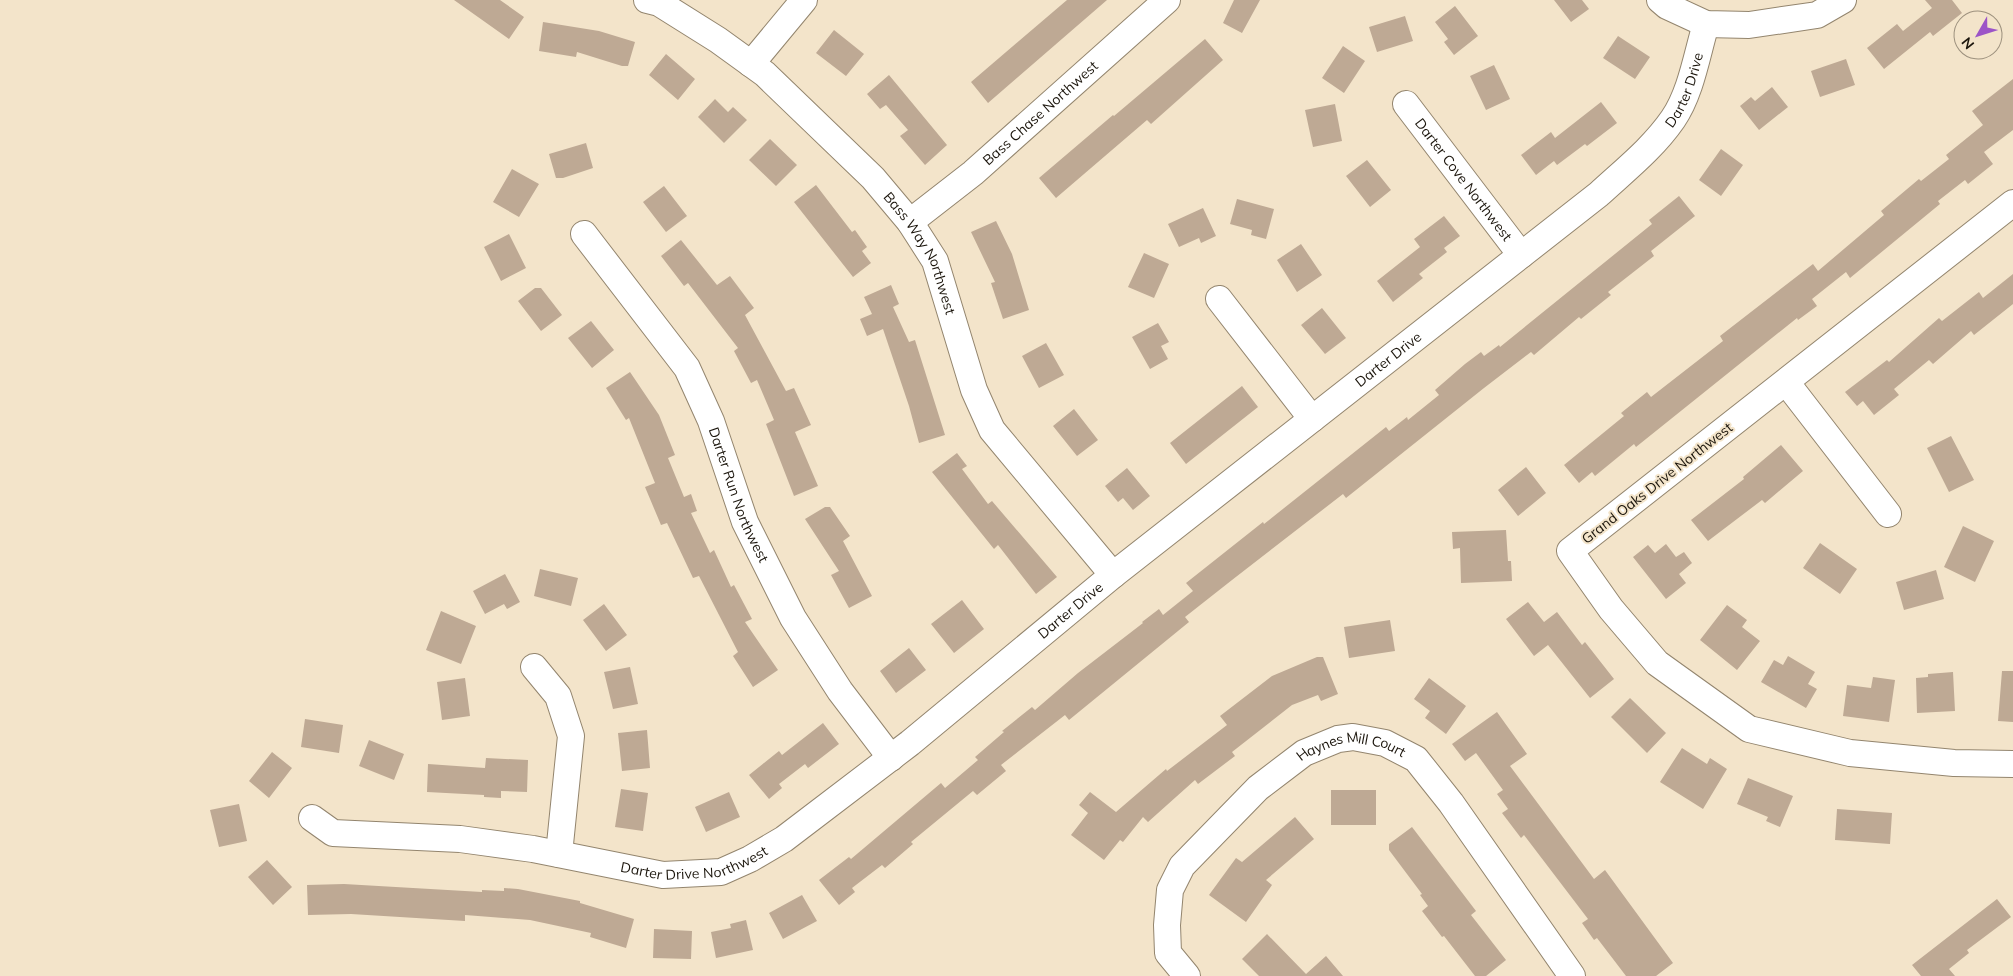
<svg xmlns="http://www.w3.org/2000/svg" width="2013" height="976" font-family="Mulish,sans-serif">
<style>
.building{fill:#bea994}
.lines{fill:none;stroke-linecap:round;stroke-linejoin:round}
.minor-casing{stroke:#93856e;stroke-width:28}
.minor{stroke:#fff;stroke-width:26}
.labels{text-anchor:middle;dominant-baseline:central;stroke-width:4;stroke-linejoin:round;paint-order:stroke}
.street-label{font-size:14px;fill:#1b150c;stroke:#f3e4ca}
</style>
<rect width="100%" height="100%" fill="#f3e4ca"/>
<path class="building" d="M 454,0 L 500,0 L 524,17 L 509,39 Z
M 1067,0 L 1107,0 L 988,103 L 971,82 Z
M 1234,0 L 1260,0 L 1242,33 L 1223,23 Z
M 1554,0 L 1582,0 L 1589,9 L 1571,22 Z
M 1925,0 L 1952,0 L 1962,13 L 1933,36 L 1930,32 L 1884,69 L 1867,48 L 1897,24 L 1903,31 L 1932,8 Z
M 1455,6 L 1478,36 L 1454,55 L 1444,42 L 1448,39 L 1435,22 Z
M 1405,16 L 1413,41 L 1377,52 L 1369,27 Z
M 543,22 L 599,31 L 635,42 L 628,66 L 622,66 L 577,52 L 576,57 L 539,51 Z
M 834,30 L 864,54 L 846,76 L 816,53 Z
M 1618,36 L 1650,57 L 1635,79 L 1603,58 Z
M 1205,39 L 1223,60 L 1151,124 L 1147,120 L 1056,198 L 1039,178 L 1113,115 L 1114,116 Z
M 1343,46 L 1365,61 L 1344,93 L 1322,78 Z
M 666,54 L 695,79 L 678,100 L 649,75 Z
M 1846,59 L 1855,85 L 1820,97 L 1811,71 Z
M 1494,65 L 1510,99 L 1486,110 L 1470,76 Z
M 889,75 L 947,145 L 925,165 L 900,136 L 908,130 L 886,105 L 880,109 L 867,94 Z
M 2013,79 L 2013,130 L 1984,152 L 1993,164 L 1968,184 L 1965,180 L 1938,201 L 1940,204 L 1850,278 L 1846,272 L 1812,299 L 1817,306 L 1798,320 L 1797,318 L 1636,447 L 1634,444 L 1595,476 L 1592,472 L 1579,483 L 1564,465 L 1624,416 L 1621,413 L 1647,392 L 1651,397 L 1723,341 L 1720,336 L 1813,264 L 1818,271 L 1884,215 L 1881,211 L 1919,179 L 1921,181 L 1949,159 L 1946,155 L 1983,125 L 1972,111 Z
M 1772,87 L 1788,107 L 1759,130 L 1740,106 L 1751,97 L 1755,101 Z
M 715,99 L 728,112 L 733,107 L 747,120 L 724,143 L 698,117 Z
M 1601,102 L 1617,123 L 1587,146 L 1585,144 L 1557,165 L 1554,161 L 1536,175 L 1521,155 L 1551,132 L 1555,138 Z
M 1335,104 L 1342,141 L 1313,147 L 1305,110 Z
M 770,139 L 797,165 L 776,186 L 749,160 Z
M 586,143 L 593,168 L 563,178 L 556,178 L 549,154 Z
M 1721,149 L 1743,165 L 1721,196 L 1699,180 Z
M 1367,160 L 1391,190 L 1370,207 L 1346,176 Z
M 512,169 L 539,184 L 519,217 L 493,202 Z
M 816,185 L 852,232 L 855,230 L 867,247 L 862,251 L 871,263 L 853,277 L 794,202 Z
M 664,186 L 687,216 L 666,232 L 643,202 Z
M 1679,196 L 1695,216 L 1651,251 L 1654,256 L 1608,292 L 1611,295 L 1581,319 L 1579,317 L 1534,355 L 1531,352 L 1484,388 L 1346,498 L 1343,494 L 1232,580 L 1185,617 L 1189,622 L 1069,720 L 1065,715 L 1001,765 L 1006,771 L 977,795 L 973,791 L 911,842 L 913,844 L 885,868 L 882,865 L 852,888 L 855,892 L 839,905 L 819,880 L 849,857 L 851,859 L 941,783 L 945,788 L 978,760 L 975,757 L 1004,732 L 1002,731 L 1032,707 L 1035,710 L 1078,673 L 1143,623 L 1142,622 L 1159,609 L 1163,615 L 1193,591 L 1186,583 L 1263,522 L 1264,524 L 1386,427 L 1389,431 L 1407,417 L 1408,420 L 1439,395 L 1435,390 L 1465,364 L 1481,352 L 1484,356 L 1499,345 L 1500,347 L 1652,224 L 1649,220 Z
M 1237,199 L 1274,209 L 1266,239 L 1251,235 L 1252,230 L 1230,224 Z
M 1203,208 L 1216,236 L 1201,243 L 1199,238 L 1179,247 L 1168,224 Z
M 1444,216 L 1460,236 L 1444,248 L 1447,252 L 1419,274 L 1423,278 L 1393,302 L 1377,281 L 1420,247 L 1414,239 Z
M 996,221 L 1012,254 L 1029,310 L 1003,319 L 991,283 L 995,282 L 971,232 Z
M 509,234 L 526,268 L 501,281 L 484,247 Z
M 681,240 L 717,285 L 730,276 L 754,308 L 745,315 L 786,391 L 794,388 L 811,425 L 795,432 L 818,486 L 794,496 L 766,424 L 774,420 L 757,380 L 751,383 L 734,351 L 738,348 L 688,283 L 684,286 L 661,256 Z
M 1301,244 L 1322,275 L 1297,292 L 1277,260 Z
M 1144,253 L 1169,264 L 1154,298 L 1128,287 Z
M 2013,274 L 2013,304 L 1974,335 L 1971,331 L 1933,364 L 1929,360 L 1894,389 L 1899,395 L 1874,415 L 1863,401 L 1857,406 L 1845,392 L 1887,360 L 1889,362 L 1939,318 L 1942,321 L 1979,292 L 1983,298 Z
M 891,285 L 899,304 L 893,307 L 909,342 L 915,340 L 945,435 L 919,443 L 909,406 L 883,329 L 867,336 L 860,319 L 872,314 L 864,297 Z
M 535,288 L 541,288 L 562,315 L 541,331 L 518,301 Z
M 1322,308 L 1346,338 L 1325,354 L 1301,325 Z
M 591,321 L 614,350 L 592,368 L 568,338 Z
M 1158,323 L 1169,342 L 1161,346 L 1168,359 L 1150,369 L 1132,337 Z
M 1046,343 L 1064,375 L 1039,388 L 1022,356 Z
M 630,372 L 659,415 L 675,455 L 668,458 L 684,497 L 691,494 L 697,511 L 691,513 L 710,553 L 714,550 L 731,587 L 734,585 L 752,619 L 745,622 L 778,670 L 753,687 L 733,656 L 738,652 L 699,576 L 693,578 L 667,523 L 661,525 L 645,487 L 655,483 L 629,418 L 626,420 L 606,388 Z
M 1242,386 L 1258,407 L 1186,464 L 1170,443 Z
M 1074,409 L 1098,440 L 1077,456 L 1053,426 Z
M 1951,436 L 1974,480 L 1949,492 L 1927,448 Z
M 1781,445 L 1803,471 L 1765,503 L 1762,500 L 1708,541 L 1691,520 L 1744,479 L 1743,477 Z
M 957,453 L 967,466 L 962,469 L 988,504 L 992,501 L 1057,577 L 1036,594 L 998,545 L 994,549 L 932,472 Z
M 1526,467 L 1546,493 L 1518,516 L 1498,490 Z
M 1127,468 L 1150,496 L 1133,510 L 1123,498 L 1118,502 L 1105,486 Z
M 825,507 L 830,507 L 850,536 L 843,541 L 872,596 L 849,608 L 831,575 L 839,571 L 805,519 Z
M 1963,526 L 1994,541 L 1975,582 L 1944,567 Z
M 1506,530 L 1508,561 L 1511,561 L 1512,581 L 1461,583 L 1460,548 L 1453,549 L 1452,532 Z
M 1820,543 L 1857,569 L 1840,594 L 1803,568 Z
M 1666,544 L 1676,557 L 1684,552 L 1692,563 L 1679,574 L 1686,583 L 1666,599 L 1633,557 L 1648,545 L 1655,553 Z
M 540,569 L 578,578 L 571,606 L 534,596 Z
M 1936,570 L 1944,599 L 1904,610 L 1896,582 Z
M 505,574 L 520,602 L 507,609 L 504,604 L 485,614 L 473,591 Z
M 962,600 L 984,629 L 954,653 L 931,624 Z
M 1528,602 L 1544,622 L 1557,612 L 1582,645 L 1585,642 L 1614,679 L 1590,698 L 1548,645 L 1534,656 L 1506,619 Z
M 604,604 L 627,635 L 606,651 L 583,620 Z
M 1727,605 L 1747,620 L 1742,627 L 1760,641 L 1737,670 L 1700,640 Z
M 441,611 L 476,626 L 461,664 L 426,650 Z
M 1390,620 L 1395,651 L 1349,658 L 1344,627 Z
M 909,648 L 926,670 L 896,693 L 880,671 Z
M 1788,656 L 1815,672 L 1808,684 L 1817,689 L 1806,708 L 1761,682 L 1774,660 L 1783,665 Z
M 1317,657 L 1323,657 L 1338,694 L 1321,701 L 1318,695 L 1292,705 L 1232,752 L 1235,756 L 1198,784 L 1195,780 L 1148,822 L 1143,817 L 1123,842 L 1120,840 L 1104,860 L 1071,835 L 1088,813 L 1079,805 L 1090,792 L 1116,812 L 1166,769 L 1167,771 L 1227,725 L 1220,716 L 1272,676 Z
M 630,667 L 638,704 L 613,709 L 604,672 Z
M 2002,671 L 2013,671 L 2013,722 L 1998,721 Z
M 1953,672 L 1955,711 L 1917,713 L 1916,678 L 1928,677 L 1928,674 Z
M 1873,677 L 1895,680 L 1889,722 L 1843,716 L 1847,685 L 1871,688 Z
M 465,678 L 470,716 L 442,720 L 437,682 Z
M 1429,678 L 1466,706 L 1446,734 L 1425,718 L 1430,711 L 1414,699 Z
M 1630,698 L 1666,733 L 1647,753 L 1611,717 Z
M 1497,712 L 1527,754 L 1510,766 L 1594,879 L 1605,870 L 1673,963 L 1656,976 L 1626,976 L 1597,938 L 1594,940 L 1582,923 L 1588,919 L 1524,835 L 1521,838 L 1502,813 L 1508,809 L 1497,794 L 1503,790 L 1476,753 L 1465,761 L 1452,744 Z
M 305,719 L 343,725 L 339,753 L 301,747 Z
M 823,723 L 839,744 L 808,768 L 805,764 L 779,784 L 782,788 L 769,799 L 749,775 L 779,751 L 782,755 Z
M 647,730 L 650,768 L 622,771 L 618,733 Z
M 369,740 L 404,754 L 394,780 L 359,766 Z
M 1682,748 L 1707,764 L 1710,758 L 1727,769 L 1703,809 L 1660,782 Z
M 272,752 L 292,768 L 269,798 L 249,781 Z
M 486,758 L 528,760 L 527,792 L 501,791 L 501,798 L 484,797 L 484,795 L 427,792 L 428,764 L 485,768 Z
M 1748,778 L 1793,796 L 1780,827 L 1766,821 L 1768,817 L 1737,804 Z
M 621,789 L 648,793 L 643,831 L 615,827 Z
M 1331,790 L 1376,790 L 1376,825 L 1331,825 Z
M 729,792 L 740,817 L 706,832 L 695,807 Z
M 239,804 L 247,841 L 219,847 L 210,810 Z
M 1837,809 L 1892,813 L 1890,844 L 1835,840 Z
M 1295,817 L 1314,839 L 1266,880 L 1272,885 L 1246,922 L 1209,895 L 1236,858 L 1242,862 Z
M 1412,827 L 1476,911 L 1471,915 L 1506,960 L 1486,976 L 1475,976 L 1444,936 L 1442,937 L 1422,911 L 1428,906 L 1420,895 L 1422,894 L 1389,850 L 1389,844 Z
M 267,860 L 292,887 L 273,905 L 248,877 Z
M 344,884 L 482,892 L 482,890 L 504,891 L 504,888 L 518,889 L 580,901 L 580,903 L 634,919 L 626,948 L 590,937 L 591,933 L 530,920 L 465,915 L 465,921 L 351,914 L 308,915 L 307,885 Z
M 802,895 L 817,921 L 783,939 L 769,913 Z
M 1997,899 L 2011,917 L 1967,950 L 1969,953 L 1949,969 L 1955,976 L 1921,976 L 1912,965 Z
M 746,920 L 753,950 L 716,958 L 711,932 L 731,928 L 730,924 Z
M 654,929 L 692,931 L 691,959 L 653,958 Z
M 1267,934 L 1306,974 L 1326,956 L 1343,976 L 1259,976 L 1242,959 Z"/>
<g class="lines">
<defs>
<g id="minor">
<path id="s1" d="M 647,0 L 659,3 L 718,40 L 765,74 L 873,178 L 910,222 L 935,261 L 974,390 L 992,430 L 1113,575"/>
<path d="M 1660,0 L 1667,6 L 1706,24 L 1749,25 L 1817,15 L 1843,0"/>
<path d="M 751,64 L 804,0"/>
<path id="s2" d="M 1406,104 L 1521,255"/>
<path d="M 2013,203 L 1570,551 L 1611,609 L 1657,663 L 1749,729 L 1850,753 L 1954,763 L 2013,764"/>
<path id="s3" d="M 910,222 L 973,173 L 1167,0"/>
<path id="s4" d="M 584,234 L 687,368 L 711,421 L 745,522 L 793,618 L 840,691 L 891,758"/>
<path d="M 1219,299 L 1312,419"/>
<path d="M 1786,382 L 1888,514"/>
<path d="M 534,667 L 558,696 L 571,736 L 559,854"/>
<path id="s5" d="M 312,818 L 333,833 L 460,839 L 533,849 L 663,875 L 721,872 L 750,859 L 784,839 L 910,743 L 1113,575 L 1599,194 C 1625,170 1653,148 1673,119 C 1691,93 1697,54 1706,24"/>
<path id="s6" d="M 1187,976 L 1168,953 L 1167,925 L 1170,890 L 1182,866 L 1258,788 L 1304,753 L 1338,739 L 1353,737 L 1385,743 L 1416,759 L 1451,803 L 1572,976"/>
</g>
</defs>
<use href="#minor" class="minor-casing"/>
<use href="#minor" class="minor"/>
</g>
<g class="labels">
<g class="street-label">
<text stroke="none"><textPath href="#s5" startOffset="1665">Darter Drive</textPath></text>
<text stroke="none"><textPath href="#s3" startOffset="170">Bass Chase Northwest</textPath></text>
<text stroke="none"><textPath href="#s2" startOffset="95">Darter Cove Northwest</textPath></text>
<text stroke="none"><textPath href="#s1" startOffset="380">Bass Way Northwest</textPath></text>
<text stroke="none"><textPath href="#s5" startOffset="1260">Darter Drive</textPath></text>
<text transform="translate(1657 483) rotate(-38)">Grand Oaks Drive Northwest</text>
<text stroke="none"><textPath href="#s4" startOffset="306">Darter Run Northwest</textPath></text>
<text stroke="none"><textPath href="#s5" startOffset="855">Darter Drive</textPath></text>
<text stroke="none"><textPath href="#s6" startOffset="336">Haynes Mill Court</textPath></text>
<text stroke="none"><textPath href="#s5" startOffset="392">Darter Drive Northwest</textPath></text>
</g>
</g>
<g transform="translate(1978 35) rotate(231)"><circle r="24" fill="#f3e4ca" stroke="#9d917e"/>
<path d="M0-4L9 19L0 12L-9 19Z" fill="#9c54c7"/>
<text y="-8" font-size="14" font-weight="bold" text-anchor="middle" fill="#1b150c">N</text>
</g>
</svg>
